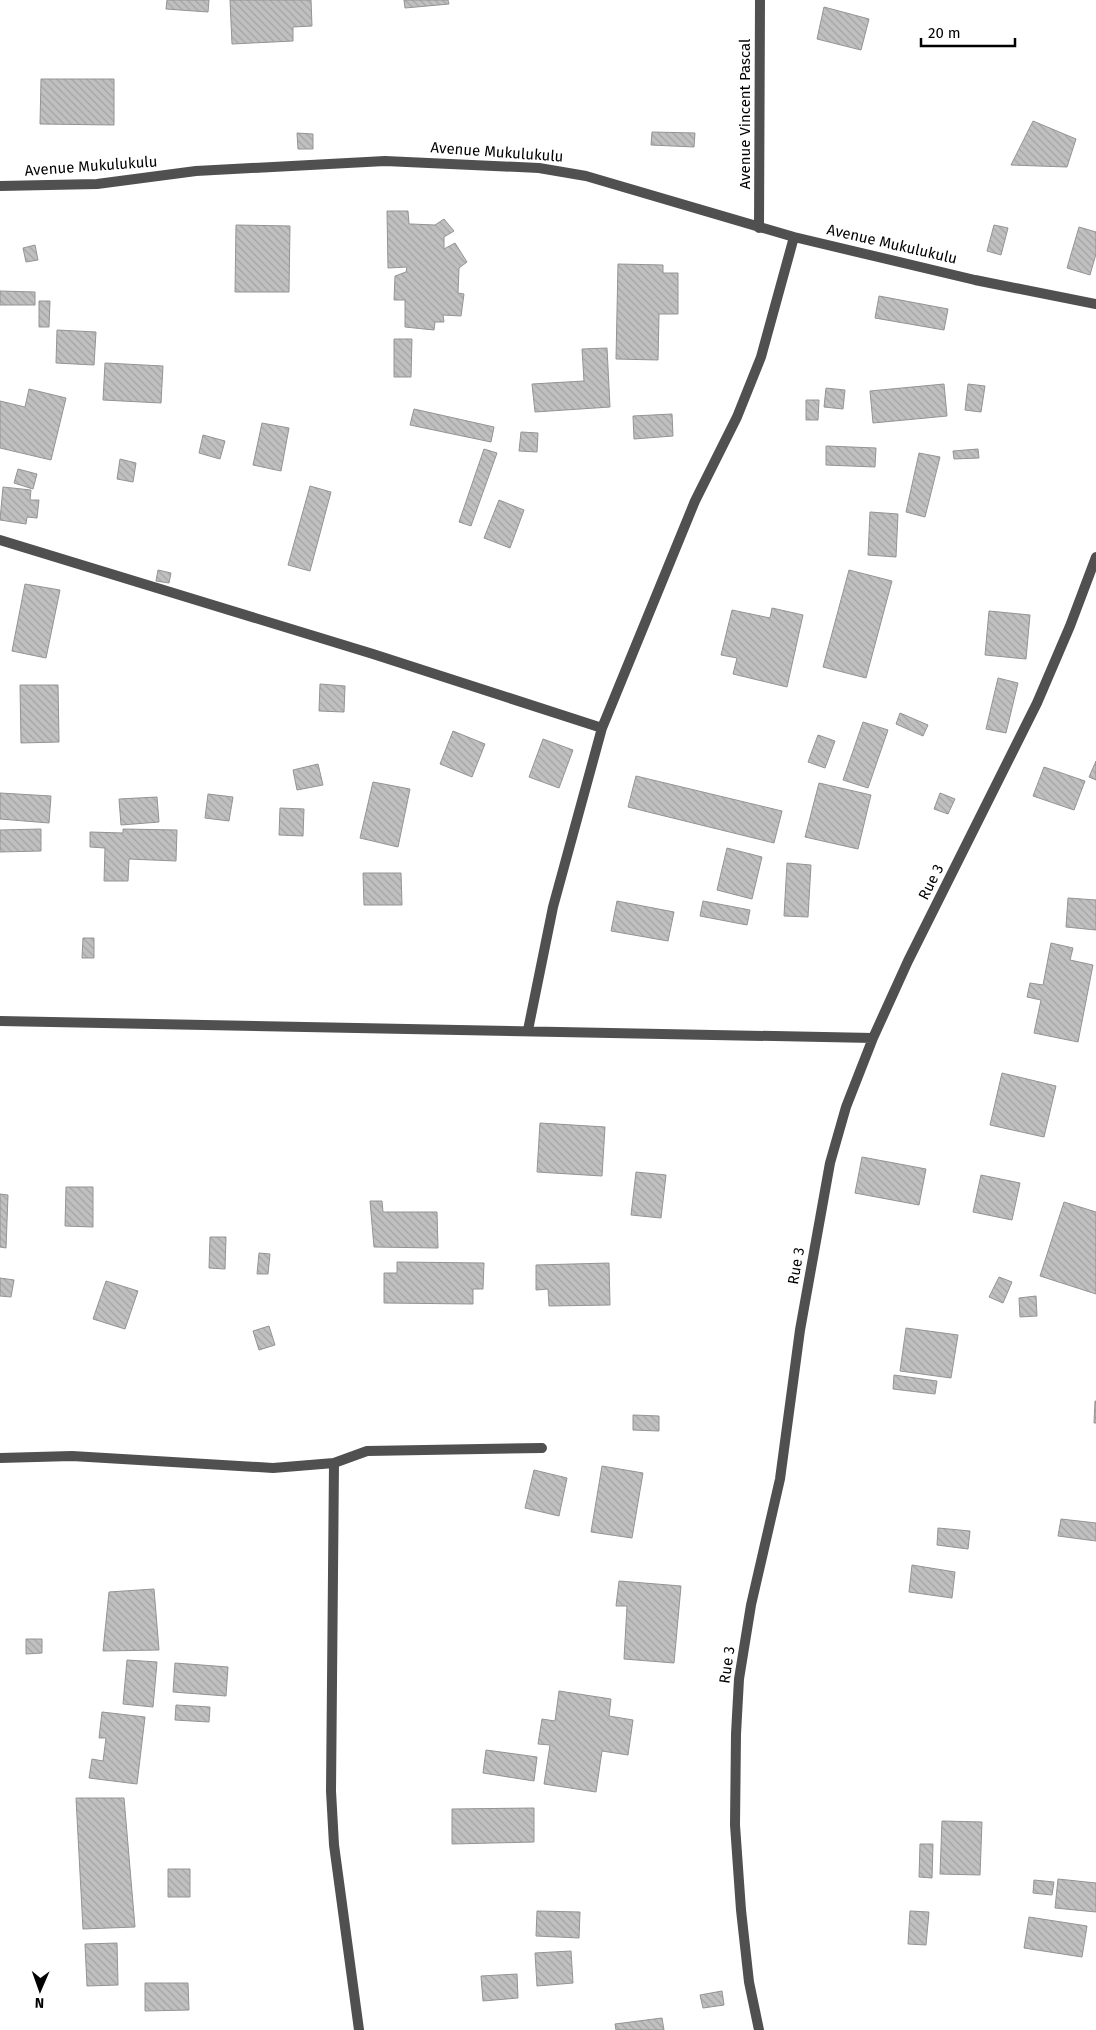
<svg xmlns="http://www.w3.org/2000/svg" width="1096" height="2030" font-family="'Fira Sans',sans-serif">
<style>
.building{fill:url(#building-back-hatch);stroke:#949494}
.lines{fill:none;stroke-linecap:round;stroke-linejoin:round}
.street{stroke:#505050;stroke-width:10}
.labels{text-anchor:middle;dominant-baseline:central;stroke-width:5;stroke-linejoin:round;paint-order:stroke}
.street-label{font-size:15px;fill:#000;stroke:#fff}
</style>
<defs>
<pattern id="building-back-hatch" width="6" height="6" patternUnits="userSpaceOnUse" patternTransform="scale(1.25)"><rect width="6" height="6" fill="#c0c0c0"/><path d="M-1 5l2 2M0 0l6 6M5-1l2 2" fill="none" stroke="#a3a3a3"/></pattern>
</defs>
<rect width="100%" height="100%" fill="#fff"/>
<path class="building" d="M 167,0 L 209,0 L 208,12 L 166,9 Z
M 230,0 L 311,0 L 312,26 L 293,27 L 293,41 L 232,44 Z
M 404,0 L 448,0 L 449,4 L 405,8 Z
M 824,7 L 869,19 L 861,50 L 817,39 Z
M 41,79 L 114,79 L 114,125 L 40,124 Z
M 1033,121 L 1076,139 L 1067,167 L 1011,165 Z
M 652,132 L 695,133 L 694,147 L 651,145 Z
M 297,133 L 313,134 L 313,149 L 298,149 Z
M 387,211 L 408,211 L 409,224 L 411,224 L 435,225 L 444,219 L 454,231 L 444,237 L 444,249 L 455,243 L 467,262 L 459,268 L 458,293 L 464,294 L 461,316 L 443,315 L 444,322 L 435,322 L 434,330 L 405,327 L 405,300 L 394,300 L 395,276 L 406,272 L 407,267 L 388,268 Z
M 236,225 L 290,226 L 289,292 L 235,292 Z
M 994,225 L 1008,228 L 1001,255 L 987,251 Z
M 1079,227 L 1096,232 L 1096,254 L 1090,275 L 1067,268 Z
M 35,245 L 38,260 L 26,262 L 23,248 Z
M 618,264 L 663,265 L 663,273 L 678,273 L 678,314 L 659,314 L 658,360 L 616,359 Z
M 0,291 L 35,292 L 35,305 L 0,305 Z
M 879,296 L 948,309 L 944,330 L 875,318 Z
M 39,301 L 50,301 L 49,327 L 39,327 Z
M 57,330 L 96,332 L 94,365 L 56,363 Z
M 394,339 L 412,339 L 411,377 L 394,377 Z
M 607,348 L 610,407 L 535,412 L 532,384 L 584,381 L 582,349 Z
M 105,363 L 163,366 L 161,403 L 103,400 Z
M 944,384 L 947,416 L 873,423 L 870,391 Z
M 968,384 L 985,386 L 981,412 L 965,410 Z
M 826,388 L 845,390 L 843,409 L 824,407 Z
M 29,389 L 66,398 L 51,460 L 0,448 L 0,401 L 25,407 Z
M 806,400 L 819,400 L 818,420 L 806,420 Z
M 414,409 L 494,427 L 491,442 L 410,425 Z
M 672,414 L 673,436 L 634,439 L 633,416 Z
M 262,423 L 289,428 L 281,471 L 253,465 Z
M 521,432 L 538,433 L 537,452 L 519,451 Z
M 203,435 L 225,441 L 220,459 L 199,453 Z
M 826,446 L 876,448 L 875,467 L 826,465 Z
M 484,449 L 497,453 L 471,526 L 459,522 Z
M 978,449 L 979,458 L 954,459 L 953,451 Z
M 919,453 L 940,457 L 925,517 L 906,512 Z
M 120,459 L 136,463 L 133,482 L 117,479 Z
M 18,469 L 37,474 L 33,489 L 14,483 Z
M 310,486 L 331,492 L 310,571 L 288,565 Z
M 3,487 L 31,490 L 30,500 L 39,500 L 37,518 L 27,517 L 26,524 L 0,520 Z
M 499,500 L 524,510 L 510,548 L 484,538 Z
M 870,512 L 898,514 L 896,557 L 868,555 Z
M 158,570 L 171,573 L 169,583 L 156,581 Z
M 849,570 L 892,581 L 866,678 L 823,667 Z
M 25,584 L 60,590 L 46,658 L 12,651 Z
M 772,608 L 803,615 L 787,687 L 733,674 L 737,658 L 721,655 L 732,610 L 770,618 Z
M 989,611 L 1030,615 L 1026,659 L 985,655 Z
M 998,678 L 1018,683 L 1006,733 L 986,729 Z
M 320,684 L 345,686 L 344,712 L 319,711 Z
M 20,685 L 58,685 L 59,742 L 21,743 Z
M 900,713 L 928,725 L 923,736 L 896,724 Z
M 863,722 L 888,730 L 868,788 L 843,780 Z
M 453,731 L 485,744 L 472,777 L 440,764 Z
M 818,735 L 835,741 L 825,768 L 808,762 Z
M 543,739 L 573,750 L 559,788 L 529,777 Z
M 1096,761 L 1096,780 L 1089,777 Z
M 318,764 L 323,785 L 297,790 L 293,770 Z
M 1044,767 L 1085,781 L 1074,810 L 1033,796 Z
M 636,776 L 782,811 L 774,843 L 628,807 Z
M 373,782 L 410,789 L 398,847 L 360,838 Z
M 819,783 L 871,795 L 858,849 L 805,837 Z
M 0,793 L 51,796 L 49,823 L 0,819 Z
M 940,793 L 955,799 L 948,814 L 934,809 Z
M 208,794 L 233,797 L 229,821 L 205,818 Z
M 157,797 L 159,822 L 121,825 L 119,799 Z
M 280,808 L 304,809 L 303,836 L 279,835 Z
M 41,829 L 41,851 L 0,852 L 0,830 Z
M 123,829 L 177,830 L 176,861 L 129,859 L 128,881 L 104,881 L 105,848 L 90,847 L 90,832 L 123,833 Z
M 727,848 L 762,857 L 752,899 L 717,890 Z
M 787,863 L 811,865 L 808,917 L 784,916 Z
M 363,873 L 401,873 L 402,905 L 364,905 Z
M 1068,898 L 1096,900 L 1096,930 L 1066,927 Z
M 617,901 L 674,912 L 668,941 L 611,931 Z
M 703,901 L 750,910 L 747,925 L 700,916 Z
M 83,938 L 94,938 L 94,958 L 82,958 Z
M 1051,943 L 1073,948 L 1070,960 L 1093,965 L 1078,1042 L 1034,1033 L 1041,1000 L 1027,997 L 1030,983 L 1043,985 Z
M 1002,1073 L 1056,1086 L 1044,1137 L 990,1125 Z
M 540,1123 L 605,1127 L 602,1176 L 537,1172 Z
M 862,1157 L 926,1169 L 919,1205 L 855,1193 Z
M 636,1172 L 666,1175 L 661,1218 L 631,1215 Z
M 981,1175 L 1020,1183 L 1012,1220 L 973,1212 Z
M 66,1187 L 93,1187 L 93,1227 L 65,1226 Z
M 0,1194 L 8,1195 L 6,1248 L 0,1247 Z
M 370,1201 L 382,1201 L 383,1212 L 437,1212 L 438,1248 L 374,1247 Z
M 1064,1202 L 1096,1212 L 1096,1294 L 1040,1276 Z
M 210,1237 L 226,1237 L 225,1269 L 209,1268 Z
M 259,1253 L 270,1254 L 268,1274 L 257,1274 Z
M 397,1262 L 484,1263 L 483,1289 L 473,1289 L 473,1304 L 384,1303 L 384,1273 L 397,1273 Z
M 609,1263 L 610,1305 L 549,1306 L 548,1289 L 536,1290 L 536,1265 Z
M 999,1277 L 1012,1282 L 1003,1303 L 989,1297 Z
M 0,1278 L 14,1280 L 11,1297 L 0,1296 Z
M 106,1281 L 138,1291 L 125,1329 L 93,1319 Z
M 1036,1296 L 1037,1316 L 1020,1317 L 1019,1298 Z
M 269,1326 L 275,1345 L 259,1350 L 253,1331 Z
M 906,1328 L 958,1335 L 951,1378 L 900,1371 Z
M 894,1375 L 937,1381 L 935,1394 L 893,1389 Z
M 1095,1401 L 1096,1401 L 1096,1423 L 1094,1423 Z
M 633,1415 L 659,1416 L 659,1431 L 633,1430 Z
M 602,1466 L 643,1473 L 632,1538 L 591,1532 Z
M 534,1470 L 567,1478 L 559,1516 L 525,1508 Z
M 1061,1519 L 1096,1523 L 1096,1541 L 1058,1536 Z
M 938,1528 L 970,1531 L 968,1549 L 937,1545 Z
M 912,1565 L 955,1572 L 952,1598 L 909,1592 Z
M 619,1581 L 681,1586 L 674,1663 L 624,1659 L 627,1606 L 616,1606 Z
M 154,1589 L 159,1650 L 103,1651 L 109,1592 Z
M 26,1639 L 42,1639 L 42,1653 L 26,1654 Z
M 127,1660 L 157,1662 L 153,1707 L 123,1704 Z
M 175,1663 L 228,1667 L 226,1696 L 173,1692 Z
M 559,1691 L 611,1699 L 609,1716 L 633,1720 L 628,1755 L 602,1751 L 596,1792 L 544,1784 L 550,1745 L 538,1744 L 542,1719 L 555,1721 Z
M 176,1705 L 210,1707 L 209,1722 L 175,1720 Z
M 102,1712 L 145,1717 L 137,1784 L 89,1778 L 92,1759 L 103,1761 L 106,1738 L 99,1738 Z
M 486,1750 L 537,1757 L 534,1781 L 483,1773 Z
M 76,1798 L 124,1798 L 135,1927 L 83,1929 Z
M 534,1808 L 534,1842 L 452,1844 L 452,1809 Z
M 942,1821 L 982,1822 L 980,1875 L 940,1874 Z
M 920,1844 L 933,1844 L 932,1878 L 919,1877 Z
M 168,1869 L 190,1869 L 190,1897 L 168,1897 Z
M 1058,1879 L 1096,1883 L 1096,1912 L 1055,1908 Z
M 1034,1880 L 1054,1882 L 1052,1895 L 1033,1893 Z
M 537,1911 L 580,1912 L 579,1938 L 536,1936 Z
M 910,1911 L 929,1912 L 926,1945 L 908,1944 Z
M 1029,1917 L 1087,1926 L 1082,1957 L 1024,1948 Z
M 117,1943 L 118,1985 L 87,1986 L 85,1944 Z
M 571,1951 L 573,1983 L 537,1986 L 535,1953 Z
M 517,1974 L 518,1998 L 483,2001 L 481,1976 Z
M 145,1983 L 188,1983 L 189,2010 L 145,2011 Z
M 722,1991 L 724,2005 L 703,2008 L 700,1995 Z
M 662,2018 L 664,2030 L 616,2030 L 615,2024 Z"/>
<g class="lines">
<path class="street" d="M 0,186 L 97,184 L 196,171 L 385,161 L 539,168 L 586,176 L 794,237 L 975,280 L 1096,304
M 759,228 L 760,0
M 0,540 L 373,654 L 602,728
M 0,1021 L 873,1038
M 528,1030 L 553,907 L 602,728 L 695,501 L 737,417 L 761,357 L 794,237
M 0,1458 L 72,1456 L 273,1468 L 334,1463 L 367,1451 L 542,1448
M 334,1463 L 331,1791 L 334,1845 L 359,2030
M 759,2030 L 749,1982 L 741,1910 L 735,1825 L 736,1734 L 739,1679 L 751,1605 L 780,1479 L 800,1330 L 830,1163 L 846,1107 L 873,1038 L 908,961 L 1037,703 L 1070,626 L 1096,557"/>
</g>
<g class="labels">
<g class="street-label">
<text transform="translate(745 114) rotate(-90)">Avenue Vincent Pascal</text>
<text transform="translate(497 152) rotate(4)">Avenue Mukulukulu</text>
<text transform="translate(91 166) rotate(-4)">Avenue Mukulukulu</text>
<text transform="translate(892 244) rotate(13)">Avenue Mukulukulu</text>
<text transform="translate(931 882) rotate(-63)">Rue 3</text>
<text transform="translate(796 1266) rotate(-80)">Rue 3</text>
<text transform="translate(727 1665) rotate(-82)">Rue 3</text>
</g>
</g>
<g transform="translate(40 1990) rotate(182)" stroke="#ffffff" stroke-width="4" paint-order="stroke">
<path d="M0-4L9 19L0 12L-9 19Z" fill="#000000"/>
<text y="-8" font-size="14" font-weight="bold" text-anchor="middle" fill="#000000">N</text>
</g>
<path d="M921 38v8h94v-8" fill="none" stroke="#000000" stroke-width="2.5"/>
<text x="928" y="38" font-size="15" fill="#000000" stroke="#ffffff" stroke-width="4" paint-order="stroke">20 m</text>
</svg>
